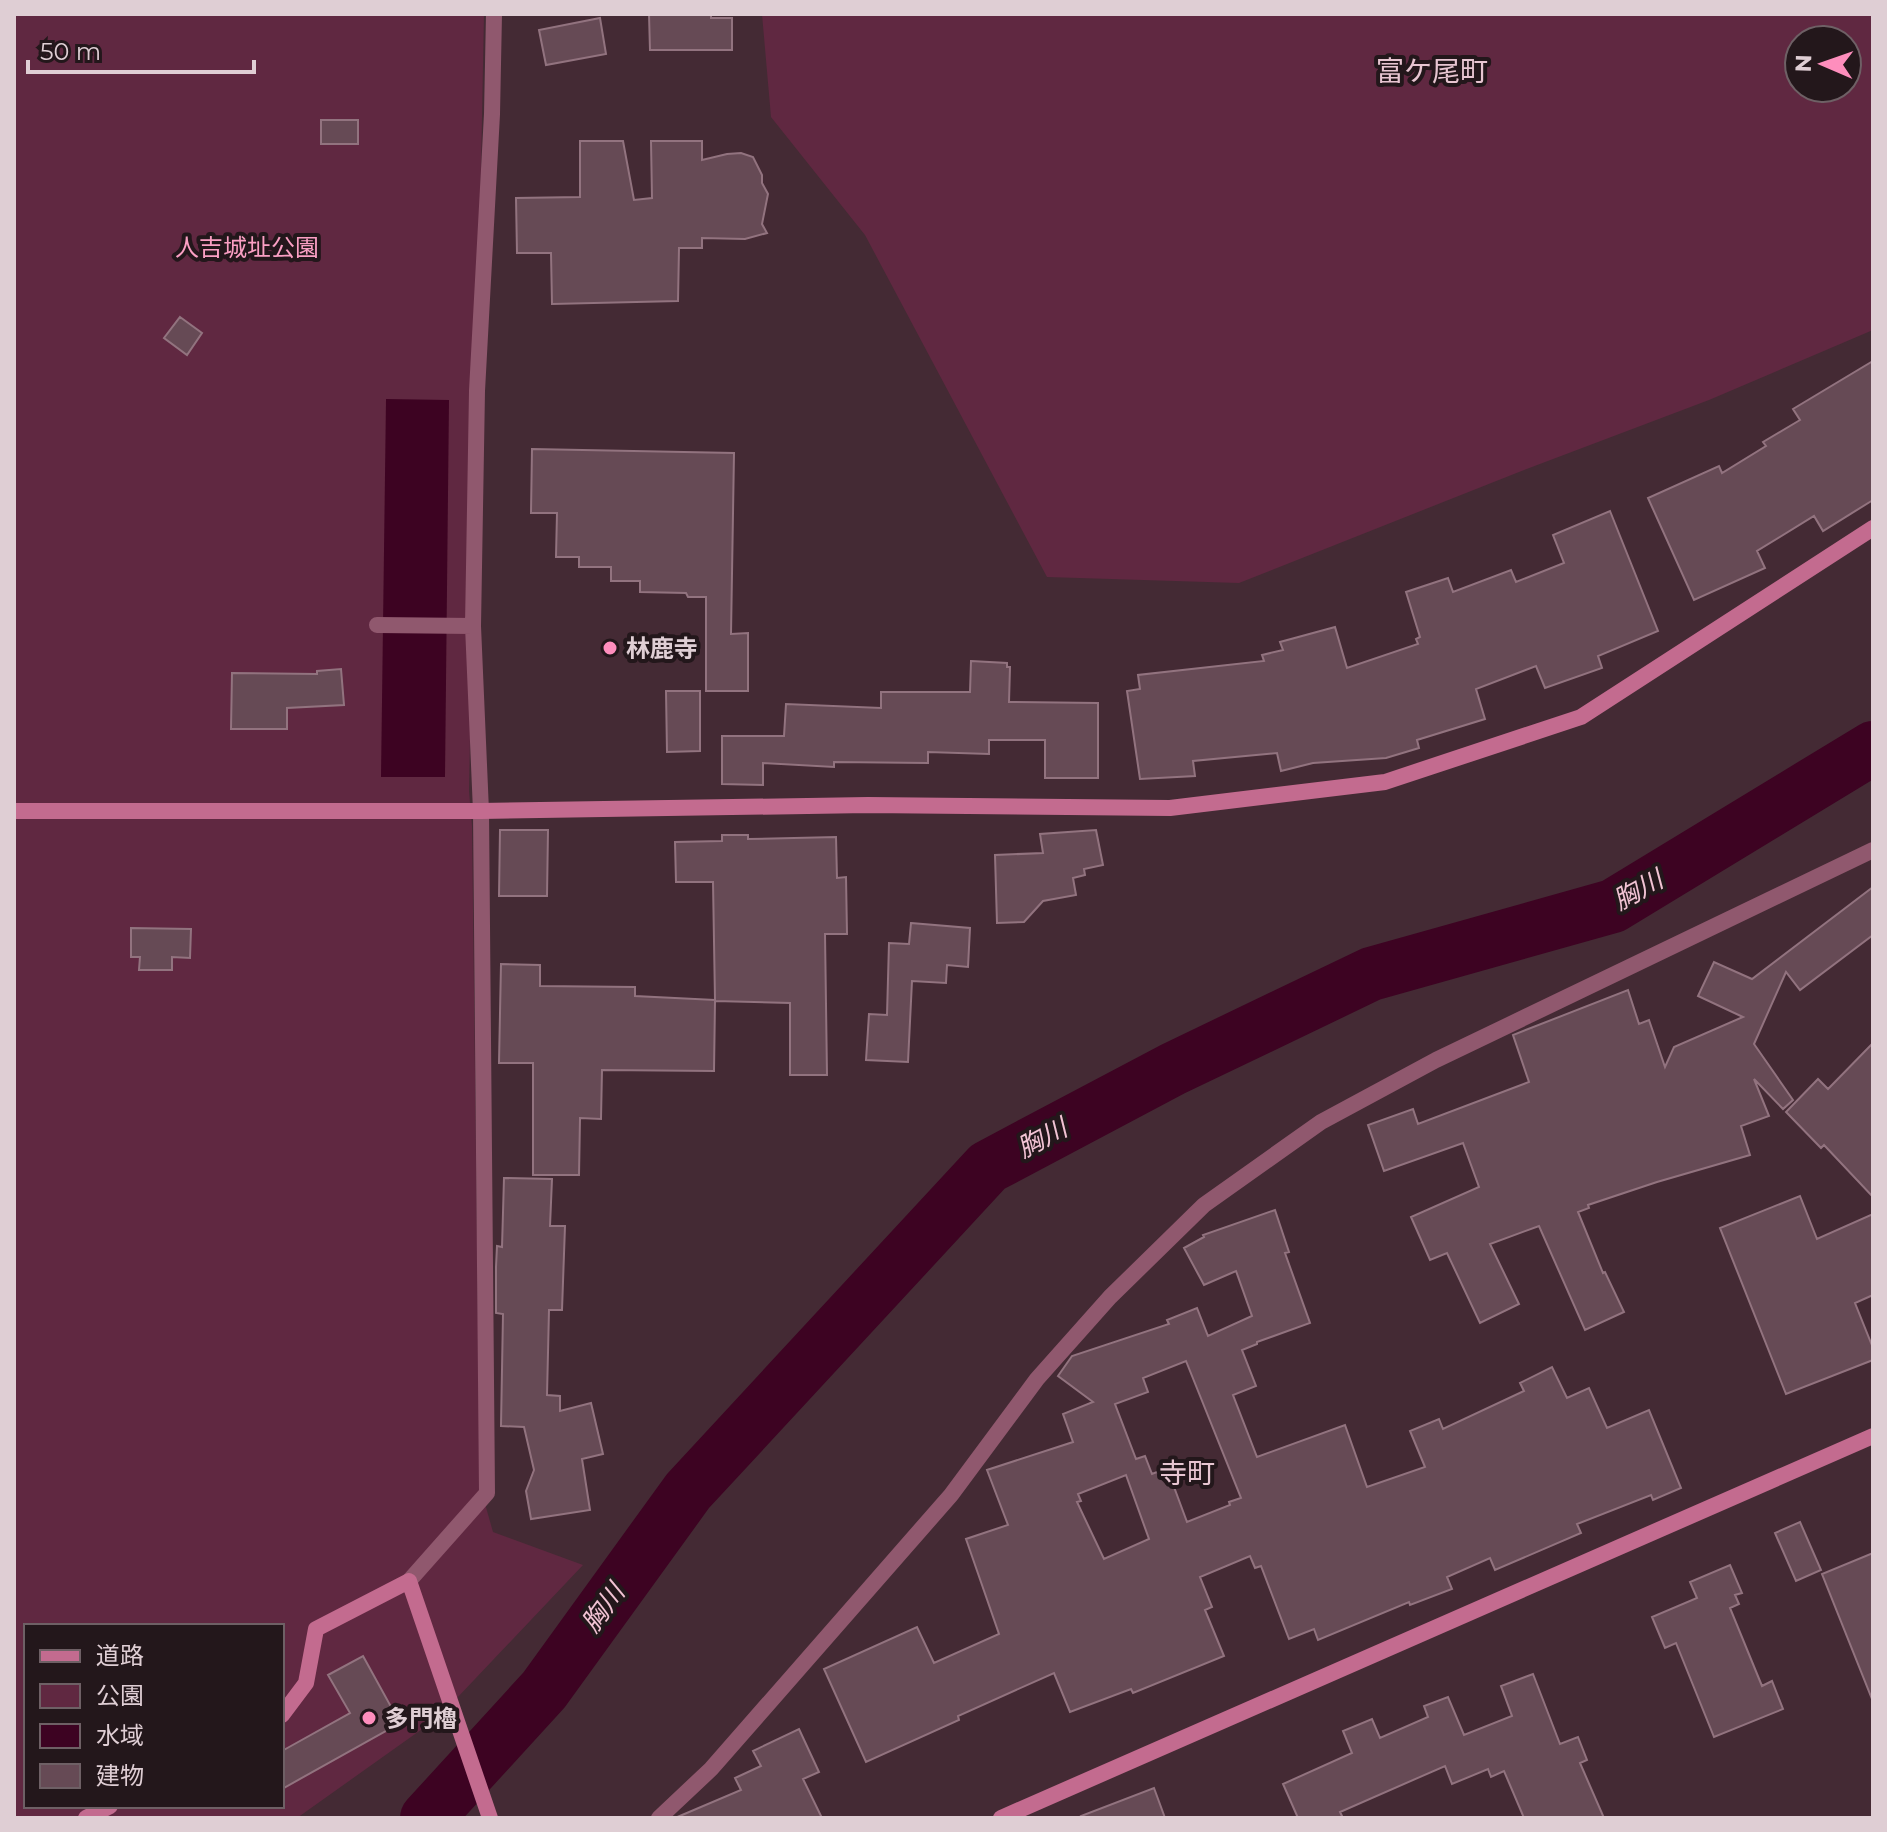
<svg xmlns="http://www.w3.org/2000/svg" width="1887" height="1832" font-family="Montserrat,'Noto Sans JP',sans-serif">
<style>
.green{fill:#602841;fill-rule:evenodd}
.water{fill:#3d0322}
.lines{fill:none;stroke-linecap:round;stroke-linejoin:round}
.river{stroke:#3d0322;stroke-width:54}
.building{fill:#664a55;stroke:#92737f;stroke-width:2;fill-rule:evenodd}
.street{stroke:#90586e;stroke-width:16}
.secondary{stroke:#c36b8f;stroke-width:16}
.poi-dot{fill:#fe8ebd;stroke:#23171b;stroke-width:3}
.labels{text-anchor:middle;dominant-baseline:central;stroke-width:8;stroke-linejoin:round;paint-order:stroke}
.park-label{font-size:24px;fill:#fa9fc3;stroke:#23171b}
.poi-label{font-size:24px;font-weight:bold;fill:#dfced4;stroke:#23171b;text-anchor:start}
.water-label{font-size:26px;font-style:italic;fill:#f2c3d4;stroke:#23171b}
.quarter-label{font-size:28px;fill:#e7c5d1;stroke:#23171b}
</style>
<rect width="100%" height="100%" fill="#442a34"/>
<path class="green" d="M 14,14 L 484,14 L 469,791 L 472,826 L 480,1486 L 493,1532 L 583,1565 L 439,1717 L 297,1818 L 14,1818 ZM 26,1626 L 282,1626 L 282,1806 L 26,1806 Z
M 762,14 L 1873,14 L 1873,330 L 1709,400 L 1519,472 L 1239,583 L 1047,577 L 865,235 L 771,117 ZM 1799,40 L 1847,40 L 1847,88 L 1799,88 Z"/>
<path class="water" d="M 386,399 L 449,400 L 445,777 L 381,777 Z"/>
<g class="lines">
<path class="river" d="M 427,1818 L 544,1690 L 688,1491 L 988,1167 L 1173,1069 L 1371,974 L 1613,906 L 1873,748"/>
</g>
<path class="building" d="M 649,14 L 711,14 L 711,18 L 732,18 L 732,50 L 650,50 Z
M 600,18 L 606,54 L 546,65 L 539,30 Z
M 321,120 L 358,120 L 358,144 L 321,144 Z
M 580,141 L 623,141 L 634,200 L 652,198 L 651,141 L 702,141 L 702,160 L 727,154 L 741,153 L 753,157 L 762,175 L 762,183 L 768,194 L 762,224 L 767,233 L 745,239 L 702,238 L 702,248 L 679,248 L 678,301 L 552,304 L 551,253 L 517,253 L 516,198 L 580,197 Z
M 180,317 L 202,333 L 187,355 L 164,338 Z
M 1873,361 L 1873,500 L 1823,531 L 1814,516 L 1757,551 L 1765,568 L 1694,600 L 1648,498 L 1719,466 L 1722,473 L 1766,446 L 1763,442 L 1800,420 L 1793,409 Z
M 532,449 L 734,453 L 731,634 L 748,633 L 748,691 L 706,691 L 706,597 L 688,597 L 686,593 L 640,592 L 640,581 L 611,581 L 611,567 L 579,567 L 579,557 L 556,557 L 557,513 L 531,513 Z
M 1610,511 L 1658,631 L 1598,656 L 1602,668 L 1545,688 L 1536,666 L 1476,689 L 1485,719 L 1417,740 L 1419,748 L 1386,758 L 1313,763 L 1281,771 L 1277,753 L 1193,761 L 1195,776 L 1140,779 L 1127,691 L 1140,689 L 1138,675 L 1264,661 L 1262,655 L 1283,650 L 1280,642 L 1335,627 L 1347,668 L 1418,644 L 1416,639 L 1420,637 L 1406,592 L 1448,578 L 1453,592 L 1511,570 L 1516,582 L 1564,563 L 1553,535 Z
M 971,661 L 1007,663 L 1007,667 L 1010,667 L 1009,702 L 1098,703 L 1098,778 L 1045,778 L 1045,740 L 989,740 L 989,754 L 928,752 L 928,763 L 834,762 L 834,767 L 763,763 L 763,785 L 722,784 L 722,736 L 784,736 L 786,704 L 881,708 L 881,692 L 970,692 Z
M 341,669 L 344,705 L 287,708 L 287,729 L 231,729 L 232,673 L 317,674 L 317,671 Z
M 666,691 L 700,691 L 700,751 L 667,752 Z
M 500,830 L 548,830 L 547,896 L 499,896 Z
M 1096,830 L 1103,865 L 1084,869 L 1085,875 L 1073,878 L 1076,895 L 1043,901 L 1024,922 L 997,923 L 995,855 L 1043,853 L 1040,834 Z
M 722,835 L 748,835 L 748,839 L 836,837 L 837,878 L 846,877 L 847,934 L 825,934 L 827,1075 L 790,1075 L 790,1003 L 715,1001 L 714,1071 L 602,1070 L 601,1119 L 580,1118 L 579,1175 L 533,1175 L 533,1063 L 499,1063 L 501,964 L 540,965 L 540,986 L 635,987 L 635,996 L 715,1000 L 713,882 L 676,882 L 675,842 L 722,841 Z
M 1873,887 L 1873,935 L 1800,990 L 1786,972 L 1754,1044 L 1793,1100 L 1783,1109 L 1754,1079 L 1769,1116 L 1741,1126 L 1750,1155 L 1657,1182 L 1588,1205 L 1589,1208 L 1578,1212 L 1603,1273 L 1605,1272 L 1624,1312 L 1585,1330 L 1539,1226 L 1490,1244 L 1519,1304 L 1480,1323 L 1447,1253 L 1430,1260 L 1411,1217 L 1479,1187 L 1463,1143 L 1384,1171 L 1368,1125 L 1413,1109 L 1418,1124 L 1529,1082 L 1513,1035 L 1628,990 L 1639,1024 L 1649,1020 L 1665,1067 L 1674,1047 L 1743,1017 L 1698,996 L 1714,962 L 1752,979 Z
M 911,923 L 970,928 L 968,967 L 947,965 L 946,983 L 912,981 L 908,1062 L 866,1060 L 869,1014 L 887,1015 L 889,943 L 909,944 Z
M 131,928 L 191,929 L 190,958 L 172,957 L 172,970 L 139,970 L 140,957 L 131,957 Z
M 1873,1043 L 1873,1197 L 1824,1145 L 1821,1148 L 1786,1112 L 1818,1079 L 1828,1089 Z
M 504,1178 L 552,1179 L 550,1226 L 565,1226 L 562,1310 L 549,1310 L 547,1395 L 560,1396 L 560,1411 L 591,1403 L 603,1454 L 582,1459 L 590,1510 L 531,1519 L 526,1491 L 534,1470 L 524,1427 L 501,1426 L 503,1314 L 496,1313 L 496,1267 L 497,1246 L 502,1247 Z
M 1800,1196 L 1817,1239 L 1873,1214 L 1873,1295 L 1855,1303 L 1873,1348 L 1873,1360 L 1786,1394 L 1720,1228 Z
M 1275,1210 L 1289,1252 L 1285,1253 L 1310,1323 L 1257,1342 L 1257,1344 L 1242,1350 L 1256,1386 L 1233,1395 L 1257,1457 L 1345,1425 L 1367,1487 L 1425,1467 L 1410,1431 L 1439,1419 L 1443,1429 L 1524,1391 L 1520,1383 L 1552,1367 L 1567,1398 L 1589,1388 L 1607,1428 L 1649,1410 L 1681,1488 L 1653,1500 L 1651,1495 L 1577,1524 L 1581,1533 L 1495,1570 L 1490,1558 L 1447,1577 L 1452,1589 L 1410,1605 L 1409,1602 L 1318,1640 L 1314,1629 L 1289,1639 L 1261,1566 L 1255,1568 L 1250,1556 L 1200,1577 L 1212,1607 L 1205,1610 L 1224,1656 L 1133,1693 L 1131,1689 L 1070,1712 L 1054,1673 L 958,1716 L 959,1720 L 866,1762 L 824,1669 L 917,1627 L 934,1663 L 999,1634 L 966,1539 L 1008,1525 L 987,1470 L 1073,1442 L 1063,1414 L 1093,1402 L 1058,1376 L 1072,1356 L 1169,1324 L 1167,1320 L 1197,1308 L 1208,1336 L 1252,1316 L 1236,1271 L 1204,1285 L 1184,1248 L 1204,1237 L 1203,1235 ZM 1186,1361 L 1241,1498 L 1229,1502 L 1230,1505 L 1187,1522 L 1167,1468 L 1152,1474 L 1145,1456 L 1136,1459 L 1115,1404 L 1148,1392 L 1143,1378 ZM 1126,1475 L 1149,1539 L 1104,1559 L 1077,1502 L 1081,1501 L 1078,1494 Z
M 1800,1522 L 1821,1570 L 1796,1581 L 1775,1533 Z
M 1873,1553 L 1873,1699 L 1872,1699 L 1822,1574 Z
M 1730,1565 L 1742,1593 L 1735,1595 L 1739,1604 L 1730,1608 L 1762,1686 L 1772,1681 L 1783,1709 L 1714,1737 L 1676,1643 L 1665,1648 L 1652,1617 L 1697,1598 L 1690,1582 Z
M 363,1656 L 400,1723 L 282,1789 L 282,1751 L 350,1713 L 328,1675 Z
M 1533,1674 L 1560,1744 L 1578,1737 L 1587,1760 L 1580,1763 L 1604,1818 L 1524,1818 L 1504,1771 L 1491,1777 L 1488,1769 L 1452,1784 L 1445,1766 L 1340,1812 L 1343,1818 L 1298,1818 L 1283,1784 L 1352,1753 L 1343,1731 L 1372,1719 L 1380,1738 L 1428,1717 L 1424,1706 L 1448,1697 L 1464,1735 L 1512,1716 L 1501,1686 Z
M 799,1729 L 819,1772 L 803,1779 L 822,1818 L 675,1818 L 741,1790 L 735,1778 L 761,1766 L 753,1751 Z
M 1154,1788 L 1165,1818 L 1082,1818 L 1081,1816 Z"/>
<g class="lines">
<path class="street" d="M 377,625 L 473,626
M 409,1581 L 487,1493 L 481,811 L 473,626 L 477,391 L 492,114 L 494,14
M 659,1818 L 711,1769 L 951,1495 L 1037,1379 L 1110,1297 L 1204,1205 L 1321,1122 L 1436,1060 L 1873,850"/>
<path class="secondary" d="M 14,811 L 481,811 L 868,805 L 1170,808 L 1385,782 L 1581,717 L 1873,528
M 282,1715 L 306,1683 L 316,1629 L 409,1581 L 490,1818
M 86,1818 L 110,1806
M 1001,1818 L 1873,1436"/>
</g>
<g class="poi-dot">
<circle cx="610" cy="648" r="8"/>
<circle cx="369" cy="1718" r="8"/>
</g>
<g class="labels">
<g class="park-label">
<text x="247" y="247">人吉城址公園</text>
</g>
<g class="poi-label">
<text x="626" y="648">林鹿寺</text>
<text x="385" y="1718">多門櫓</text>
</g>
<g class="water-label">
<text transform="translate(1638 890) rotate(-29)">胸川</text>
<text transform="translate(1042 1138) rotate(-28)">胸川</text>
<text transform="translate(603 1608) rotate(-54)">胸川</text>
</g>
<g class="quarter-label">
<text x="1432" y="71">富ケ尾町</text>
<text x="1187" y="1473">寺町</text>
</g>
</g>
<rect width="1887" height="1832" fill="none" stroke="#dfced4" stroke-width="32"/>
<rect x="24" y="1624" width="260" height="184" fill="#23171b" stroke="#6e6065" stroke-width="2"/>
<rect x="40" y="1650" width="40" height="12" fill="#c36b8f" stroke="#6e6065" stroke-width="2"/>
<text x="96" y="1664" font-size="24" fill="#dfced4">道路</text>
<rect x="40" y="1684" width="40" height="24" fill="#602841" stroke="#6e6065" stroke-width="2"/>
<text x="96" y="1704" font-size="24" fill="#dfced4">公園</text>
<rect x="40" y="1724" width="40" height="24" fill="#3d0322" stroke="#6e6065" stroke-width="2"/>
<text x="96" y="1744" font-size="24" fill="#dfced4">水域</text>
<rect x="40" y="1764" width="40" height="24" fill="#664a55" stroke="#6e6065" stroke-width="2"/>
<text x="96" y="1784" font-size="24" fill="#dfced4">建物</text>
<g transform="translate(1823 64) rotate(272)"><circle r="38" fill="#23171b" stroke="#6e6065" stroke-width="2"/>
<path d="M0-6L14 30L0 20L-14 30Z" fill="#fe8ebd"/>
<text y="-12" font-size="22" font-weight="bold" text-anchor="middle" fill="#dfced4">N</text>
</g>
<path d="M28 60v12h226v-12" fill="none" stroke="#dfced4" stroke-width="4"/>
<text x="40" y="60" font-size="24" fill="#dfced4" stroke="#23171b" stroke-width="6" paint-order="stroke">50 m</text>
</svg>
